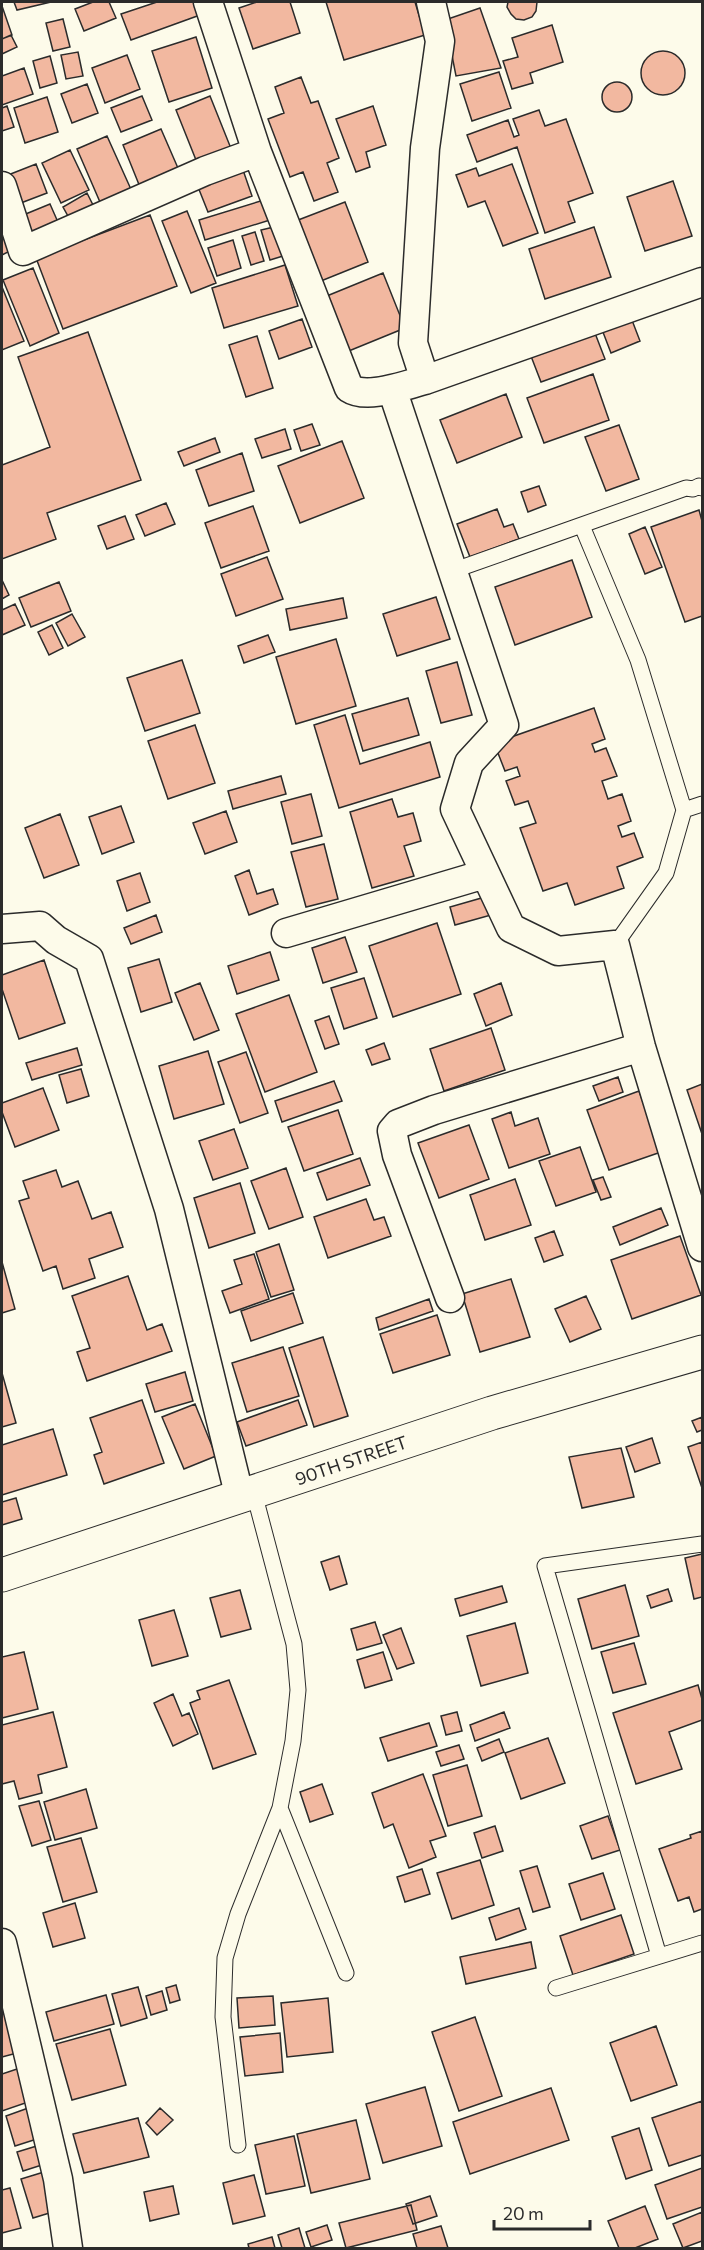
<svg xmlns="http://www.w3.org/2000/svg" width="704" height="2250" font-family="Commissioner,sans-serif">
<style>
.building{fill:#f2b8a0;stroke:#2b2b2b;stroke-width:1.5}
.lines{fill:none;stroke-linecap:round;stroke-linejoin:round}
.lane-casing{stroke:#2b2b2b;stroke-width:17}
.street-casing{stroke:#2b2b2b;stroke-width:31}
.secondary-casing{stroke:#2b2b2b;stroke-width:35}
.lane{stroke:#fdfbea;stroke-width:15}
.street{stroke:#fdfbea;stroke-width:28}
.secondary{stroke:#fdfbea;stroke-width:33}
.labels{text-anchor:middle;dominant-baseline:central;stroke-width:4.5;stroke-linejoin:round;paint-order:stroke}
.street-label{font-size:18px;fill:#2b2b2b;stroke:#fdfbea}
</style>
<rect width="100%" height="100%" fill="#fdfbea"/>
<path class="building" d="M 14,2 L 51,2 L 17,10 Z
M 93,2 L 109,2 L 116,18 L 84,31 L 75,9 Z
M 157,2 L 195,2 L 200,15 L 131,40 L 121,14 Z
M 257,2 L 290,2 L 300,33 L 253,49 L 239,8 Z
M 326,2 L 415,2 L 425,35 L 344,60 Z
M 508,2 L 537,2 L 536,11 L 532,17 L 524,20 L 516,19 L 511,14 L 507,7 Z
M 2,6 L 12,35 L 2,39 Z
M 480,8 L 501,68 L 456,76 L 445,20 Z
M 63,19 L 70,47 L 53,51 L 46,23 Z
M 552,25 L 563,62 L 530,73 L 533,83 L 512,89 L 503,61 L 518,57 L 512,38 Z
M 11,35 L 17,47 L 2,54 L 2,39 Z
M 196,37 L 212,88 L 169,102 L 152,51 Z
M641 73a22 22 0 1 1 44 0a22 22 0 1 1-44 0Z
M 78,52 L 83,76 L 66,79 L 61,55 Z
M 127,55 L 140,89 L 105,103 L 92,68 Z
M 50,56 L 57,83 L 40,88 L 33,61 Z
M 24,68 L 33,94 L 2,105 L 2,76 Z
M 499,72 L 511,108 L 472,121 L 460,84 Z
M 301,77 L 311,103 L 318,101 L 339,158 L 327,163 L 338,192 L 314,201 L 303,172 L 290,177 L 268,119 L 284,113 L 275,87 Z
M602 97a15 15 0 1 1 30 0a15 15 0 1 1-30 0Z
M 87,84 L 98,113 L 72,123 L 61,94 Z
M 142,96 L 152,120 L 121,132 L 111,108 Z
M 210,96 L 234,156 L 200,170 L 176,110 Z
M 47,97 L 58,132 L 25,143 L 14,108 Z
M 7,106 L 14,127 L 2,131 L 2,108 Z
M 373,106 L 386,145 L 366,152 L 370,167 L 356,172 L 336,119 Z
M 539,110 L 545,126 L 566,119 L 593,193 L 568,202 L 575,222 L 545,233 L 517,147 L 477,162 L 467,135 L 508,120 L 514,137 L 519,135 L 513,119 Z
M 161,129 L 181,175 L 142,192 L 123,145 Z
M 107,136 L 134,196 L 103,209 L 77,149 Z
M 70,150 L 89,190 L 61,203 L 42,163 Z
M 36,164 L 47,193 L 13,206 L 3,177 Z
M 512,164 L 538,233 L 503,246 L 485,201 L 468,207 L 456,175 L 476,168 L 479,176 Z
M 243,170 L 252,196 L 208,212 L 198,187 Z
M 673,181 L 692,236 L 645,251 L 627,197 Z
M 87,193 L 97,213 L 74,227 L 63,207 Z
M 264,200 L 270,220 L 205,240 L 199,220 Z
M 345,202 L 368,262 L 316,283 L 293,222 Z
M 50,204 L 61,229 L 27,244 L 16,218 Z
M 187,211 L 216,283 L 191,293 L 162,221 Z
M 150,215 L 177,286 L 63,329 L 36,258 Z
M 274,227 L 283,256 L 270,260 L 261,230 Z
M 594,227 L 611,277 L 545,299 L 529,249 Z
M 255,232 L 264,261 L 251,265 L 242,236 Z
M 3,237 L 10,251 L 2,255 L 2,238 Z
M 233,240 L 241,268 L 217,276 L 208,248 Z
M 285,265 L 298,306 L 224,328 L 212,288 Z
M 33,268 L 59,333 L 30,346 L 3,280 Z
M 383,273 L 405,328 L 339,355 L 317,300 Z
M 2,287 L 24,341 L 2,350 Z
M 630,315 L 640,341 L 611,353 L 601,327 Z
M 302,319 L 312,347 L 279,359 L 269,331 Z
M 593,328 L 605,359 L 541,382 L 529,351 Z
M 88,332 L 141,480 L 47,513 L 56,539 L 2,559 L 2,465 L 50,447 L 18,357 Z
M 257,336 L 273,388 L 246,397 L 229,345 Z
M 593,374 L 609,420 L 544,443 L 527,398 Z
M 506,394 L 522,437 L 457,463 L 440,420 Z
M 312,424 L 320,445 L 301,451 L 294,430 Z
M 619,425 L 639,479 L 606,491 L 585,437 Z
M 285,429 L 291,449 L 262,458 L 255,439 Z
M 215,438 L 220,452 L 184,466 L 178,452 Z
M 342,441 L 364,498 L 300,523 L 278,466 Z
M 242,453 L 254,491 L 209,506 L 196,470 Z
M 539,486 L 546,505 L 528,512 L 521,492 Z
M 166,503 L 175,524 L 145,536 L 136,515 Z
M 253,506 L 269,551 L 221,568 L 205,523 Z
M 497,509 L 504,527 L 513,524 L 519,539 L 470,557 L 457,524 Z
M 699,510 L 702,521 L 702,616 L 685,622 L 651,527 Z
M 125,516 L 134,539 L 107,549 L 98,526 Z
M 645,527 L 662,567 L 645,574 L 629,534 Z
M 267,557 L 283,599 L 236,616 L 221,574 Z
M 572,560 L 592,617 L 515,645 L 495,587 Z
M 2,580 L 9,595 L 2,599 Z
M 59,582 L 71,611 L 31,627 L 19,598 Z
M 436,597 L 450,639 L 397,656 L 383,614 Z
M 343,598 L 347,618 L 290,630 L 286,609 Z
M 15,604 L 25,625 L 2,635 L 2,610 Z
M 72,614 L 85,637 L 68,646 L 56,623 Z
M 52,625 L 63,648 L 49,655 L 38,632 Z
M 268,635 L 275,652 L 244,663 L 238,646 Z
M 336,639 L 356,706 L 296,724 L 276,657 Z
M 182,660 L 200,713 L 145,731 L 127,678 Z
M 457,662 L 472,715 L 441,723 L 426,671 Z
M 408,698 L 419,735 L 363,751 L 352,714 Z
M 594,708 L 605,739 L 592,744 L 595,752 L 606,748 L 617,776 L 602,781 L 608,799 L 622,794 L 631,821 L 618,826 L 622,837 L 634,833 L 643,857 L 617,867 L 624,888 L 575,905 L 567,883 L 543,891 L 520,828 L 536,823 L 528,801 L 515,805 L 506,781 L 520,776 L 517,767 L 505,771 L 494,743 Z
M 345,715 L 360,764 L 430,742 L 440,777 L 339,808 L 314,725 Z
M 195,725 L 215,783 L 168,799 L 148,741 Z
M 281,776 L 286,794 L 233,809 L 228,791 Z
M 311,794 L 322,836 L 292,844 L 281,802 Z
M 392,799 L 398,817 L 413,813 L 421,841 L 404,846 L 414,876 L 372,888 L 350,812 Z
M 121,806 L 134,842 L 102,854 L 89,817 Z
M 226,811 L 237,842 L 205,854 L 193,823 Z
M 60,814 L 79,865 L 44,878 L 25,828 Z
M 324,844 L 338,899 L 306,907 L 291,852 Z
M 249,870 L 257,894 L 273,889 L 278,904 L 249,915 L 235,876 Z
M 140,873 L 150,902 L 127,911 L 117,881 Z
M 485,897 L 491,915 L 455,925 L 450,907 Z
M 156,915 L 162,932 L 131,944 L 124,928 Z
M 437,923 L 461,994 L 393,1017 L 369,946 Z
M 345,937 L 357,972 L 323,983 L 312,948 Z
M 270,952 L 279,980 L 237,994 L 228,966 Z
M 159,959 L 172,1002 L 141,1012 L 128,968 Z
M 44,960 L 65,1023 L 19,1039 L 2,989 L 2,975 Z
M 364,978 L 377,1018 L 344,1029 L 331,988 Z
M 200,983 L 219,1030 L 194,1040 L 175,993 Z
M 501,983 L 512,1015 L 486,1026 L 474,994 Z
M 289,995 L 317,1072 L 265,1092 L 236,1014 Z
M 329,1016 L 339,1044 L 325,1049 L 315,1021 Z
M 491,1028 L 505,1070 L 444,1091 L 430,1049 Z
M 384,1043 L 390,1059 L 372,1065 L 366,1050 Z
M 77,1048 L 82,1065 L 32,1080 L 26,1063 Z
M 208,1051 L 224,1104 L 174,1119 L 159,1066 Z
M 246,1052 L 268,1113 L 240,1123 L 218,1062 Z
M 81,1069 L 89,1096 L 67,1103 L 59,1075 Z
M 618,1077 L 623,1092 L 599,1101 L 593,1086 Z
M 334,1081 L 342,1101 L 282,1122 L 275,1101 Z
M 702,1084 L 702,1134 L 687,1090 Z
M 43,1088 L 59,1130 L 15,1147 L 2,1112 L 2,1103 Z
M 639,1091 L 661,1152 L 609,1170 L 587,1110 Z
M 338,1110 L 353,1154 L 304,1171 L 288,1127 Z
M 511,1112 L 515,1126 L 538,1118 L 550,1154 L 509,1168 L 492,1119 Z
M 469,1125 L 489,1179 L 439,1198 L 418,1143 Z
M 234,1129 L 248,1168 L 213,1180 L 199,1141 Z
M 580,1147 L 596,1192 L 556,1206 L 539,1161 Z
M 360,1158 L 370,1185 L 327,1200 L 317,1173 Z
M 286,1168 L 303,1217 L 269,1229 L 251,1181 Z
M 56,1170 L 62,1187 L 78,1181 L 92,1219 L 111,1212 L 123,1247 L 89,1259 L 95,1278 L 63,1289 L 56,1266 L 43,1271 L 19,1201 L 29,1198 L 23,1181 Z
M 603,1177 L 611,1197 L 601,1200 L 593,1180 Z
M 515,1179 L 531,1225 L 485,1240 L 470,1195 Z
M 240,1183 L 255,1233 L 209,1248 L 194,1198 Z
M 366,1199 L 374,1220 L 384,1217 L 391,1236 L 328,1258 L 314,1217 Z
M 661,1208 L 668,1225 L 620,1245 L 613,1227 Z
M 554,1231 L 563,1255 L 544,1262 L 535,1238 Z
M 680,1236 L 701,1295 L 632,1319 L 611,1260 Z
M 279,1244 L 294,1290 L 271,1297 L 256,1252 Z
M 254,1254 L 269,1299 L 230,1313 L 222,1291 L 242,1284 L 234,1260 Z
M 2,1262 L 15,1309 L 2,1313 Z
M 128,1276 L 147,1330 L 162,1324 L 172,1351 L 87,1381 L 77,1352 L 90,1348 L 72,1296 Z
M 511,1279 L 530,1337 L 480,1352 L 462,1294 Z
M 293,1293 L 303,1323 L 251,1341 L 241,1311 Z
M 586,1296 L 601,1329 L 570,1342 L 555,1309 Z
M 429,1299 L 433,1311 L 379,1330 L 376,1318 Z
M 437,1315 L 450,1355 L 393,1373 L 380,1334 Z
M 323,1337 L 348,1416 L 314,1427 L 289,1348 Z
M 283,1347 L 299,1396 L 247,1412 L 232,1363 Z
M 185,1372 L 193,1401 L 155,1412 L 146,1384 Z
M 2,1373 L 16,1423 L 2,1427 Z
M 142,1400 L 164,1463 L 104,1484 L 94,1455 L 102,1452 L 90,1418 Z
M 298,1400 L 307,1425 L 246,1446 L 237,1422 Z
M 195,1404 L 216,1456 L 184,1469 L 162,1417 Z
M 702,1417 L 702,1430 L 697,1432 L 692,1421 Z
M 53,1429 L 67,1475 L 2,1495 L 2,1445 Z
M 652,1438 L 660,1463 L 635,1472 L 626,1447 Z
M 702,1442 L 702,1488 L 688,1447 Z
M 621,1448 L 634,1497 L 582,1508 L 569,1457 Z
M 16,1498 L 22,1519 L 2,1525 L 2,1502 Z
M 702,1554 L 702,1597 L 694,1599 L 685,1558 Z
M 339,1556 L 347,1584 L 330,1590 L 321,1562 Z
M 625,1585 L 639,1636 L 592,1649 L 578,1599 Z
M 502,1586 L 507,1602 L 460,1616 L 455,1599 Z
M 668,1589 L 672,1601 L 651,1608 L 647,1596 Z
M 240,1590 L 251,1629 L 221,1637 L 210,1598 Z
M 174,1610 L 188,1656 L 152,1666 L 139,1620 Z
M 375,1622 L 382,1643 L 357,1650 L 351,1629 Z
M 515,1623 L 528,1673 L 481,1686 L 467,1636 Z
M 401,1628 L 414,1663 L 397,1669 L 383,1635 Z
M 634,1643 L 646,1684 L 613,1693 L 601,1652 Z
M 24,1652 L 38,1709 L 2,1718 L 2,1657 Z
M 383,1652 L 392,1680 L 365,1688 L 357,1660 Z
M 229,1680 L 256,1754 L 213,1769 L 190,1703 L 200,1699 L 197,1691 Z
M 698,1685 L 702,1699 L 702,1720 L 669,1732 L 682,1769 L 636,1784 L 613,1713 Z
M 173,1694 L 182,1716 L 189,1713 L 198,1734 L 173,1746 L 154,1703 Z
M 53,1712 L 67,1767 L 38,1775 L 42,1793 L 19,1799 L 14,1781 L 2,1784 L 2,1725 Z
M 457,1712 L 462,1731 L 446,1735 L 441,1716 Z
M 504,1712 L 510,1728 L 475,1741 L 470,1725 Z
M 429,1723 L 437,1746 L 388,1761 L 380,1738 Z
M 548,1738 L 565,1783 L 521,1799 L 505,1753 Z
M 499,1739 L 504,1752 L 482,1761 L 477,1748 Z
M 459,1745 L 464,1759 L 441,1766 L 436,1752 Z
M 467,1765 L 482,1816 L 448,1826 L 433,1775 Z
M 423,1774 L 446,1836 L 430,1841 L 436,1857 L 409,1868 L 393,1824 L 384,1828 L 372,1793 Z
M 322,1784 L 333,1814 L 310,1822 L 300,1792 Z
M 86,1789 L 97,1828 L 55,1840 L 44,1802 Z
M 39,1801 L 51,1840 L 32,1846 L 19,1806 Z
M 608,1816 L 620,1850 L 592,1859 L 580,1826 Z
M 495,1826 L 503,1851 L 482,1858 L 474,1833 Z
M 702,1831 L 702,1909 L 694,1912 L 689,1897 L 678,1901 L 659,1849 L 691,1838 L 690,1835 Z
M 81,1838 L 97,1892 L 63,1902 L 47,1847 Z
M 480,1860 L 494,1905 L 452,1919 L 437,1873 Z
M 537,1866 L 550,1907 L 533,1912 L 520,1871 Z
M 422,1869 L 430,1894 L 405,1902 L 397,1877 Z
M 603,1873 L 615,1909 L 581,1920 L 569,1884 Z
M 75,1903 L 85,1938 L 53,1947 L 43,1913 Z
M 519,1908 L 526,1929 L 496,1940 L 489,1918 Z
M 621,1915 L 634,1954 L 573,1975 L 560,1936 Z
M 531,1942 L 536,1968 L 466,1984 L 460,1957 Z
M 176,1985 L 180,2000 L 170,2003 L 166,1988 Z
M 138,1987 L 147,2018 L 121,2026 L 112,1994 Z
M 162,1991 L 167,2010 L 151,2015 L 146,1996 Z
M 106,1995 L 114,2024 L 54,2041 L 46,2012 Z
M 273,1996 L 275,2025 L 239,2028 L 237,1998 Z
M 328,1998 L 333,2052 L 287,2057 L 281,2003 Z
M 5,2012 L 17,2053 L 2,2057 L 2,2013 Z
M 475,2017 L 502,2096 L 459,2111 L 432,2032 Z
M 656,2026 L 677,2085 L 631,2101 L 610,2043 Z
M 110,2029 L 126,2085 L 72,2100 L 56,2044 Z
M 280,2033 L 283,2072 L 245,2076 L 240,2037 Z
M 23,2067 L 34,2100 L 2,2111 L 2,2074 Z
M 425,2087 L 442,2146 L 383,2163 L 366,2104 Z
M 551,2088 L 569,2140 L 470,2174 L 453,2122 Z
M 702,2101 L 702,2155 L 669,2166 L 652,2118 Z
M 31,2107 L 40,2138 L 15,2146 L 6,2116 Z
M 160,2108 L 173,2120 L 157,2135 L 146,2123 Z
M 138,2118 L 149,2157 L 84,2173 L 73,2134 Z
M 356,2120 L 370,2179 L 311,2193 L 297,2134 Z
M 639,2128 L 652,2170 L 626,2179 L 612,2137 Z
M 294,2136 L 305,2186 L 266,2194 L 255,2145 Z
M 40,2145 L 45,2164 L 23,2171 L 17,2152 Z
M 702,2168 L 702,2207 L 667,2219 L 655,2185 Z
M 44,2172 L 56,2211 L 33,2218 L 21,2179 Z
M 254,2175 L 265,2216 L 233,2224 L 223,2183 Z
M 173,2186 L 179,2214 L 150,2221 L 144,2192 Z
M 10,2188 L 21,2228 L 2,2233 L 2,2190 Z
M 430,2196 L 437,2216 L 413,2224 L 406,2204 Z
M 411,2205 L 417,2230 L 346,2248 L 339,2223 Z
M 645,2206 L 658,2239 L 635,2248 L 619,2248 L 608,2221 Z
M 702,2212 L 702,2241 L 683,2248 L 673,2224 Z
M 327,2225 L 332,2240 L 311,2247 L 306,2232 Z
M 441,2226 L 448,2248 L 417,2248 L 413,2234 Z
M 299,2228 L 305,2248 L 282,2248 L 278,2235 Z
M 272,2237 L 275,2248 L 249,2248 L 248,2244 Z"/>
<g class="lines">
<defs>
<path id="lane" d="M 582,526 L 638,660 L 684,810 L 666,873 L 615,945
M 452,571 L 686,488 L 693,489 L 699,486 L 702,488
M 684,810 L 702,804
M 280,1808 L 346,1973
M 659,1956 L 545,1566 L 702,1544
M 556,1988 L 702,1943
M 238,2145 L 223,2017 L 225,1958 L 238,1914 L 280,1808 L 293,1741 L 298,1690 L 294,1644 L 254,1493"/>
<path id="street" d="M 208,2 L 257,152 L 349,388 C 367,400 405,385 425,380 L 702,282
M 2,186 L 23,251 L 205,171 L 257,152
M 425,380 L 413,343 L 425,148 L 440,41 L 431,2
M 392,389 L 504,725 L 469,763 L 455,809 L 511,928 L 558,951 L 615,945 L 641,1047 L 702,1247
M 2,929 L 40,926 L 56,940 L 89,959 L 169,1209 L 240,1498
M 286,933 L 485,874
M 450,1298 L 397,1155 L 392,1131 L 398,1124 L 434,1110 L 641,1047
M 2,1943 L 58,2179 L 68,2248"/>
<path id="secondary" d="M 2,1575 L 492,1413 L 702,1352"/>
</defs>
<use href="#lane" class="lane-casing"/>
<use href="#street" class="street-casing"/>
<use href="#secondary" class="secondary-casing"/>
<use href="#lane" class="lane"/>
<use href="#street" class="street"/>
<use href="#secondary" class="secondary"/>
</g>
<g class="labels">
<g class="street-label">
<text transform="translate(351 1460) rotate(-19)">90TH STREET</text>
</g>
</g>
<rect width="704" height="2250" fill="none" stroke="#2b2b2b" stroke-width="6"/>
<path d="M494 2220v9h96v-9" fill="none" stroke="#2b2b2b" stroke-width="3"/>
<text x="503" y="2220" font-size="18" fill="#2b2b2b" stroke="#fdfbea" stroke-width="4.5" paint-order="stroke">20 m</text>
</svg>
